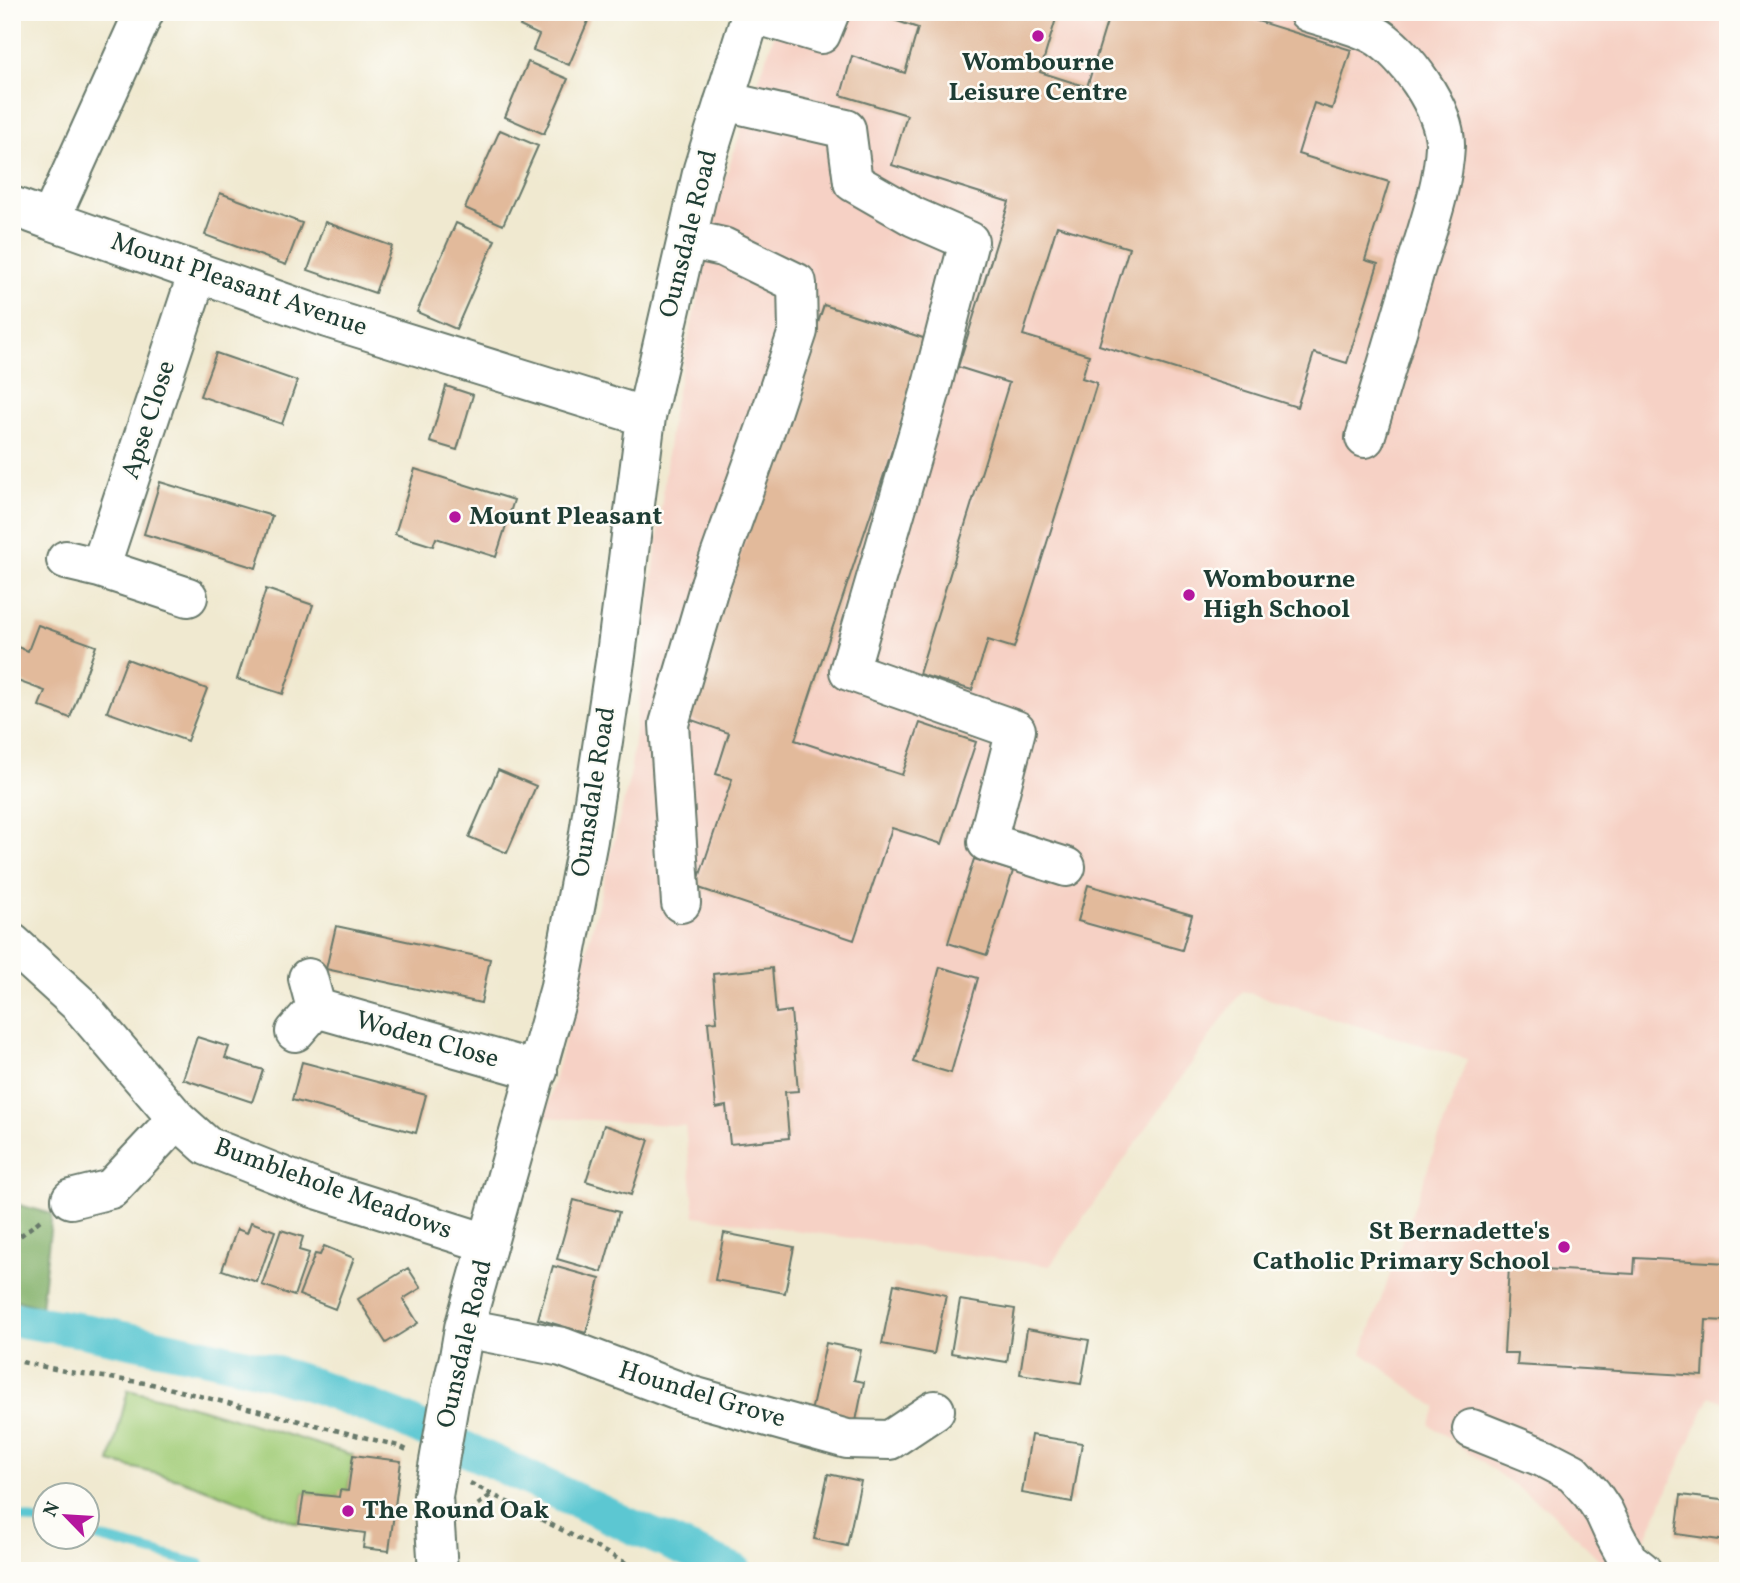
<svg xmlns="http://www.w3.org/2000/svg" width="1740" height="1583" font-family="Vollkorn,serif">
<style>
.built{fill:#f6d1c5}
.green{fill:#a3cd79;stroke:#618556;stroke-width:2}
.forest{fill:#82b069;stroke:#50764e;stroke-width:2}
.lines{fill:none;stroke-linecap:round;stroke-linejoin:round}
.stream{stroke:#5bc7d2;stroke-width:10}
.canal{stroke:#5bc7d2;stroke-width:35}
.building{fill:#e2ba9b}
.minor-casing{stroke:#68796b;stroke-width:42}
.path{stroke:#68796b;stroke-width:4.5;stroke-dasharray:5 5;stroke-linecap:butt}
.minor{stroke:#fff;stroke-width:38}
.minor-bridge-casing{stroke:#68796b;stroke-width:42;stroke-linecap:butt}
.minor-bridge{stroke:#fff;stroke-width:38}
.poi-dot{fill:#b5179e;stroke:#fdfcf7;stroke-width:2.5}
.labels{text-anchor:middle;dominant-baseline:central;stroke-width:5;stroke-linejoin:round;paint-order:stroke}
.poi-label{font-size:26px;font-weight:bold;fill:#1f3d34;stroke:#fdfcf7;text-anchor:start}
.street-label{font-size:26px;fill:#1f3d34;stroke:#fdfcf7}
</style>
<rect width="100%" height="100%" fill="#fdfcf7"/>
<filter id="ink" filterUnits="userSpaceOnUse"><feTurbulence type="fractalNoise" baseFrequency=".0143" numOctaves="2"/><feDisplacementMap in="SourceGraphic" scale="14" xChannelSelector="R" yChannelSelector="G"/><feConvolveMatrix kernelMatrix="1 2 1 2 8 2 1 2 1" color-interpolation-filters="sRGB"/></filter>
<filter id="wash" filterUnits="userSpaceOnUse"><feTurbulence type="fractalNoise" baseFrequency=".00686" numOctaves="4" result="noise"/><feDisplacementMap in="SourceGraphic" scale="28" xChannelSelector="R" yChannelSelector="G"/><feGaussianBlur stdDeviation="1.57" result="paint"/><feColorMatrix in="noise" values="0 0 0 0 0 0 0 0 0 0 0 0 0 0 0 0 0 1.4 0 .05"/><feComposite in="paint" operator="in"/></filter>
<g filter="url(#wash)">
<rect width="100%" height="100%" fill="#f0e9d0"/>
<path class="built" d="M 782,12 L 1728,12 L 1728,1404 L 1710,1396 L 1631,1571 L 1611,1571 L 1549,1510 L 1429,1424 L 1437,1408 L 1362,1353 L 1467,1059 L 1242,991 L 1050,1266 L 695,1216 L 685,1126 L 545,1117 L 630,776 L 672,414 L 722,186 Z"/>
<path class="green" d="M 128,1390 L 200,1408 L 353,1455 L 348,1491 L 339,1497 L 304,1493 L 299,1524 L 182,1480 L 110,1462 Z"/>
<path class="forest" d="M 12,1203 L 52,1214 L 41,1307 L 12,1299 Z"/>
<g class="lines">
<path class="stream" d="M 12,1515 L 46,1524
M 88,1535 L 200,1564"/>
<path class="canal" d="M 12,1319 L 86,1331 L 206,1356 L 262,1369 L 316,1386 L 397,1417 L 631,1526 L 735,1571"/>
</g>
<g id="blocks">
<path class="building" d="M 526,12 L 592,12 L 569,65 L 533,50 L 539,35 L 520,26 Z
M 870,12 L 1058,12 L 1040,72 L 1087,87 L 1110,12 L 1228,12 L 1351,50 L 1332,109 L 1314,103 L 1298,154 L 1389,182 L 1365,260 L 1378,264 L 1347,363 L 1314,353 L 1297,407 L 1099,345 L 1129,248 L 1057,226 L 1023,335 L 1089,355 L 1082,378 L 1097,383 L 1014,648 L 988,640 L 972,690 L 919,674 L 1009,383 L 958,367 L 1009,202 L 892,165 L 907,115 L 841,95 L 852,56 L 905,73 L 918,28 Z
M 528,62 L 568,79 L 544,134 L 505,117 Z
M 500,130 L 538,146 L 503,225 L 465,208 Z
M 220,193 L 302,223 L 286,265 L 205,235 Z
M 325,222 L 392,246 L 375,293 L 308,270 Z
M 456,223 L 495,240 L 456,329 L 417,312 Z
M 824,305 L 929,340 L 795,740 L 902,775 L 920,723 L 976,742 L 942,844 L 892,828 L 854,940 L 696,887 L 732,779 L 716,774 L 729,733 L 686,718 Z
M 216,353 L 297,381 L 282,424 L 200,396 Z
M 446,386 L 473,395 L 457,450 L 430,442 Z
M 415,469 L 514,500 L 496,557 L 436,538 L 433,546 L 395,534 Z
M 160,482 L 272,516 L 256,568 L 144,534 Z
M 266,589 L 313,605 L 283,694 L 237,679 Z
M 38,625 L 96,646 L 70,718 L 39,706 L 45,691 L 12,679 L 12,645 L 28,651 Z
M 127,659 L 207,689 L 187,741 L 107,712 Z
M 498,770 L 536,786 L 507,853 L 469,837 Z
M 974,859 L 1013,871 L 987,955 L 948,943 Z
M 1088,885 L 1192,915 L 1182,950 L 1078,921 Z
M 336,926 L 490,959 L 481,1003 L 326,969 Z
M 940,967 L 978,978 L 951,1073 L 913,1062 Z
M 772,968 L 776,1013 L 791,1011 L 798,1091 L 785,1092 L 789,1138 L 730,1144 L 726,1106 L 716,1108 L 708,1022 L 717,1021 L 713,974 Z
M 197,1037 L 229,1047 L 225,1058 L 263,1070 L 252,1102 L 183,1079 Z
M 302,1062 L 426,1095 L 416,1133 L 292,1100 Z
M 604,1125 L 649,1140 L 631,1195 L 586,1181 Z
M 574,1200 L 619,1212 L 602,1272 L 557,1259 Z
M 251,1222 L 275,1231 L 257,1282 L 222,1270 L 237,1229 L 247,1233 Z
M 281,1230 L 303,1237 L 299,1250 L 309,1253 L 294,1296 L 262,1285 Z
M 724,1233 L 794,1247 L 785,1293 L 715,1280 Z
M 324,1246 L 354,1258 L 335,1309 L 299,1295 L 315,1254 L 320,1255 Z
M 1635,1258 L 1728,1263 L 1728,1321 L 1706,1320 L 1703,1376 L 1517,1365 L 1518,1353 L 1504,1353 L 1509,1267 L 1634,1274 Z
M 553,1266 L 600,1279 L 586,1333 L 538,1319 Z
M 408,1268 L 421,1288 L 403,1299 L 418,1323 L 386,1343 L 358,1299 Z
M 894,1284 L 946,1295 L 934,1354 L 882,1344 Z
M 960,1300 L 1015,1309 L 1007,1362 L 951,1353 Z
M 1027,1329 L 1089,1340 L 1081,1384 L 1020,1374 Z
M 826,1343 L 861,1350 L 854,1380 L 864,1382 L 856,1421 L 811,1412 Z
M 1031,1435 L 1082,1443 L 1072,1502 L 1022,1493 Z
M 353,1455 L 401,1461 L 389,1551 L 363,1548 L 365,1533 L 299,1524 L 304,1493 L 339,1497 L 340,1490 L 348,1491 Z
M 828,1474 L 861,1481 L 847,1546 L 814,1539 Z
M 1681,1495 L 1728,1501 L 1727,1541 L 1676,1534 Z"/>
</g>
</g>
<g filter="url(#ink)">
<use href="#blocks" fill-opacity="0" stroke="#68796b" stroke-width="2"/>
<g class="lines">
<defs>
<path id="minor" d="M 144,12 L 50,220 L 327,318 L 646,417
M 1308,12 C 1329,19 1353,24 1373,34 C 1405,51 1446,110 1445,146 C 1443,188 1427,230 1415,270 C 1399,326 1382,382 1365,438
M 751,13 L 821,34 L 830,12
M 724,101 L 846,129 L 853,182 L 914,217 L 969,241 L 930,393 L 849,671 L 1016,730 L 987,842 L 1066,867
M 12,206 L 50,220
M 66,560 L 100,568 L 188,597
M 100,568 L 198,272
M 681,903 L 669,724 L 710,584 L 769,419 L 798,331 L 797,283 L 723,247 L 687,239
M 12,943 L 79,1004 L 177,1119 L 207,1146 L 310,1187 L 487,1243
M 316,1008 L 538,1071
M 295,1032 L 316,1008 L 308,978
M 71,1199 L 111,1189 L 177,1119
M 464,1328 L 562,1347 L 689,1395 L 847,1439 L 890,1440 L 935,1410
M 451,1392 L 459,1357 L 464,1328 L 559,991 L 588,840 L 616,655 L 646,417 L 703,169 L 752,12
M 1472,1429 L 1544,1458 L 1573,1473 L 1592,1494 L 1604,1512 L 1615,1536 L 1628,1560 L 1642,1571
M 433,1496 L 438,1571"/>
</defs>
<use href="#minor" class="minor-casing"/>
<path class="path" d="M 12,1239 L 15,1240 L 43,1218
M 12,1360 L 69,1372 L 152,1384 L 399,1446 L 407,1450
M 470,1483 L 642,1571
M 470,1511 L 492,1494"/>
<use href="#minor" class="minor"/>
<defs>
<path id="minor-bridge" d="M 433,1496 L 451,1392"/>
</defs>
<use href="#minor-bridge" class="minor-bridge-casing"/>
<use href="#minor-bridge" class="minor-bridge"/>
</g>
</g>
<g class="poi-dot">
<circle cx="1038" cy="36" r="7"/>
<circle cx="455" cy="517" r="7"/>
<circle cx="1189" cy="595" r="7"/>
<circle cx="1564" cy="1247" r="7"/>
<circle cx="348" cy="1511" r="7"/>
</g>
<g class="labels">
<g class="poi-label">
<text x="1038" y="63" text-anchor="middle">Wombourne<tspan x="1038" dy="30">Leisure Centre</tspan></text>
<text x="469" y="517">Mount Pleasant</text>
<text x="1203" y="580">Wombourne<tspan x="1203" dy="30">High School</tspan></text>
<text x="1550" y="1232" text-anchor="end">St Bernadette's<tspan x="1550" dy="30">Catholic Primary School</tspan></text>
<text x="362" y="1511">The Round Oak</text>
</g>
<g class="street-label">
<text transform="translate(689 234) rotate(-76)">Ounsdale Road</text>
<text transform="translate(239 285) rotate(19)">Mount Pleasant Avenue</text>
<text transform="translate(149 420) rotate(-72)">Apse Close</text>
<text transform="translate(594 792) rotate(-81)">Ounsdale Road</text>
<text transform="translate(427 1040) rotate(16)">Woden Close</text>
<text transform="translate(333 1189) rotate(20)">Bumblehole Meadows</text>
<text transform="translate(465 1344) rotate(-77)">Ounsdale Road</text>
<text transform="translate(702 1395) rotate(17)">Houndel Grove</text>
</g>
</g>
<rect width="1740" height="1583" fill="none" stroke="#fdfcf7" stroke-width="42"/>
<g transform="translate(66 1516) rotate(295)"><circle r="33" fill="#fdfcf7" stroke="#a4b0a9" stroke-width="2"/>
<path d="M0-5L12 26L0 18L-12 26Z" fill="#b5179e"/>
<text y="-10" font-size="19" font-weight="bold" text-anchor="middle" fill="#1f3d34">N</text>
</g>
</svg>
